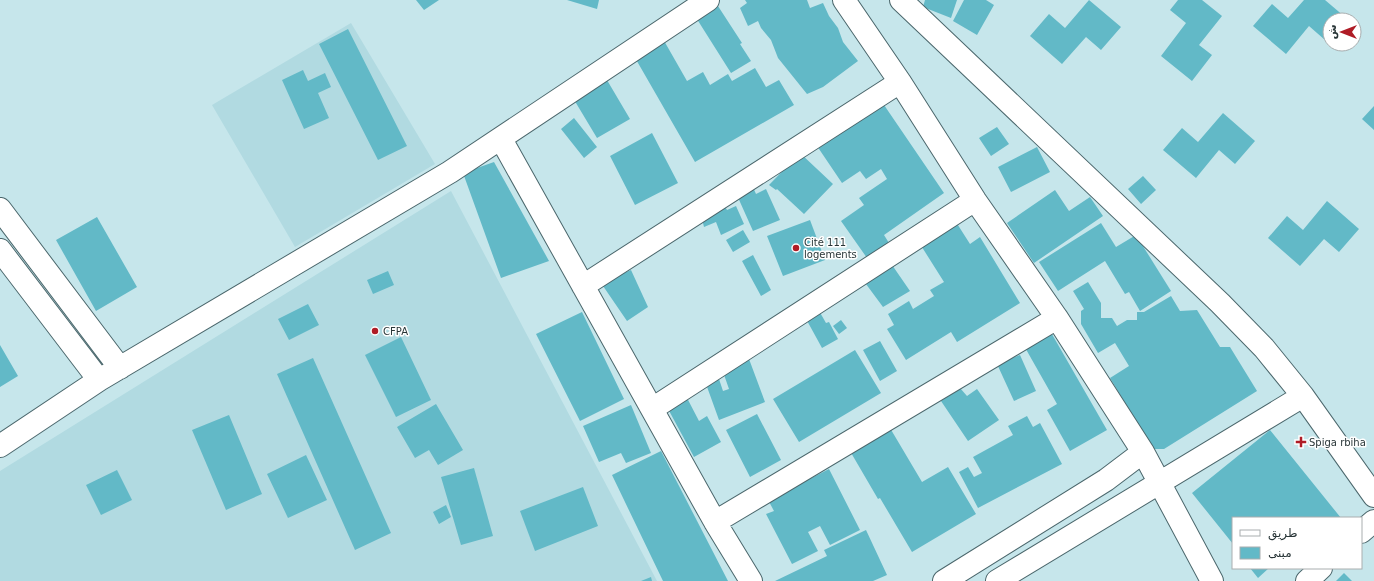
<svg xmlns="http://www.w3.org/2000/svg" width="1374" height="581" font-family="'DejaVu Sans','Noto Sans Arabic',sans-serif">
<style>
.built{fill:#b1dae1}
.building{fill:#62b9c7}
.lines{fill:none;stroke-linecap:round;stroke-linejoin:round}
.minor-casing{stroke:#4b676c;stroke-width:24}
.minor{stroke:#fff;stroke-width:22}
.poi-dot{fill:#af1c26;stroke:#fff;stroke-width:1.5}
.labels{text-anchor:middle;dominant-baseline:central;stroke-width:3;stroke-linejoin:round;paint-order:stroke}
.poi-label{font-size:10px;fill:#283537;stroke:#fff;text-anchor:start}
</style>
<rect width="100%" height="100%" fill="#c6e6eb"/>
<path class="built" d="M 351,23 L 435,164 L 295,247 L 212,105 Z
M 451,191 L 657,581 L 0,581 L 0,471 Z"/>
<path class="building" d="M 416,0 L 439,0 L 424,10 Z
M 567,0 L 599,0 L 597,9 Z
M 745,0 L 807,0 L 810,8 L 823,3 L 829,16 L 838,28 L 843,42 L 858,61 L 823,87 L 807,94 L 778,58 L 771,40 L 761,28 L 758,21 L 748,26 L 740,8 L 747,3 Z
M 925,0 L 957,0 L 951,18 L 923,7 Z
M 964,0 L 986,0 L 994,5 L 977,35 L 953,21 Z
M 1089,0 L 1121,27 L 1101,50 L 1086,37 L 1062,64 L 1030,36 L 1049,14 L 1065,28 Z
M 1178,0 L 1202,0 L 1222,16 L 1199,45 L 1212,55 L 1192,81 L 1161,56 L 1186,23 L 1170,10 Z
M 1304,0 L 1325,0 L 1345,17 L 1342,20 L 1330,20 L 1330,34 L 1325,40 L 1309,26 L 1286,54 L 1253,26 L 1272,4 L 1288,18 Z
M 716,3 L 742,43 L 740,44 L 751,61 L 731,73 L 695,16 Z
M 348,29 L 407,146 L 378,160 L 319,44 Z
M 663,39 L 687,81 L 703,72 L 710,85 L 728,74 L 732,81 L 755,68 L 766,87 L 779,80 L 794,105 L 695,162 L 634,56 Z
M 303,70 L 308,81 L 325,73 L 331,87 L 318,93 L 329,118 L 304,129 L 282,80 Z
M 604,75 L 630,119 L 597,138 L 573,98 Z
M 882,102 L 944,193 L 884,235 L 889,243 L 867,258 L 841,221 L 864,205 L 859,198 L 887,179 L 881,169 L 866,179 L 860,171 L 842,183 L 817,146 Z
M 1374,106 L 1374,130 L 1362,119 Z
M 1223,113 L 1255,141 L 1235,164 L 1219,150 L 1196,178 L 1163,150 L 1182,128 L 1198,142 Z
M 574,118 L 597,147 L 584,158 L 561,129 Z
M 997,127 L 1009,144 L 991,156 L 979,138 Z
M 652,133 L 678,183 L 635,205 L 610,156 Z
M 1037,147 L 1050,172 L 1011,192 L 998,167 Z
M 800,153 L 833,184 L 804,214 L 777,189 L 776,190 L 769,185 Z
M 494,162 L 549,261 L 501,278 L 463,173 Z
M 1143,176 L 1156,190 L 1141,204 L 1128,189 Z
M 752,185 L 756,194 L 766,189 L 780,220 L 753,231 L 736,193 Z
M 1055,190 L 1069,211 L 1090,197 L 1103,216 L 1034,263 L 1007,223 Z
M 1327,201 L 1359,229 L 1339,252 L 1324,239 L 1300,266 L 1268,238 L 1287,216 L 1303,230 Z
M 723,203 L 727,210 L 736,206 L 744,224 L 721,235 L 716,222 L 704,227 L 701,215 Z
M 97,217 L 137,287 L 96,311 L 56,240 Z
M 810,220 L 825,260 L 783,276 L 767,236 Z
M 956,222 L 970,244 L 980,237 L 1020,303 L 957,342 L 951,332 L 906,360 L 887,329 L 894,325 L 888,314 L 909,301 L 913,309 L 934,296 L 930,290 L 944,282 L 920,244 Z
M 1101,223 L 1116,247 L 1136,235 L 1171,291 L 1140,311 L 1129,292 L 1125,294 L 1105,261 L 1058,291 L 1039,262 Z
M 743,230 L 750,242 L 733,252 L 726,240 Z
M 753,255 L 771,290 L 761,296 L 742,261 Z
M 890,262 L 910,291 L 883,307 L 863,280 Z
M 631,270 L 648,307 L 627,321 L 601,283 Z
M 388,271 L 394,285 L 373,294 L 367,280 Z
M 1088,282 L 1101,303 L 1101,318 L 1112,318 L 1117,326 L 1127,320 L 1137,320 L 1137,312 L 1144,312 L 1171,296 L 1180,311 L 1197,310 L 1220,347 L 1230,347 L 1257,391 L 1164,449 L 1153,449 L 1110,378 L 1129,366 L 1115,343 L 1098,353 L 1081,324 L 1081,311 L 1084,309 L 1073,291 Z
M 308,304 L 319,325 L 289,340 L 278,319 Z
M 818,309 L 826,323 L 829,322 L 838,339 L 822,348 L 805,317 Z
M 582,312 L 624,399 L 580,421 L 536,334 Z
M 841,320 L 847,328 L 839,334 L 833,326 Z
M 1049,329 L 1107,430 L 1070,451 L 1047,410 L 1057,404 L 1023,344 Z
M 401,337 L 431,400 L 396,417 L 365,355 Z
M 880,341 L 897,371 L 880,381 L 863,350 Z
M 0,345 L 18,376 L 0,387 Z
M 855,350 L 881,393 L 799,442 L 773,399 Z
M 1020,355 L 1036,391 L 1014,401 L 997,364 Z
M 313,358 L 391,533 L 355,550 L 277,374 Z
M 749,359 L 765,402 L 719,420 L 706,384 L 719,379 L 723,391 L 738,386 L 729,389 L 722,369 Z
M 960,388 L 967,396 L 977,389 L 999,420 L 968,441 L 941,401 Z
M 686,396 L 699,421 L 707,416 L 721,442 L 694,457 L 667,407 Z
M 436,404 L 463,450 L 438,465 L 429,450 L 415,458 L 397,427 Z
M 631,405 L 651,453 L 626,463 L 621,453 L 599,462 L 583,426 Z
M 757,414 L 781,460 L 750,477 L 726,430 Z
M 229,415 L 262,494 L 226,510 L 192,430 Z
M 1027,416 L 1033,427 L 1040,423 L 1062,464 L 978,508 L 959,472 L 968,467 L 974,477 L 982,473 L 973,457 L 1013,435 L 1008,426 Z
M 890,428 L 922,482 L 948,467 L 976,514 L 912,552 L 880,498 L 878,499 L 850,451 Z
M 1270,430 L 1341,518 L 1233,518 L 1233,544 L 1192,493 Z
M 661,451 L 728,581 L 663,581 L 612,475 Z
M 306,455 L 327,500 L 288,518 L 267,474 Z
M 474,468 L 493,536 L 461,545 L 441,477 Z
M 829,469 L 860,530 L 830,545 L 820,526 L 808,532 L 818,551 L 792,564 L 766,514 L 774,511 L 767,498 L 786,491 Z
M 117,470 L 132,500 L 101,515 L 86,485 Z
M 583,487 L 598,526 L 535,551 L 520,511 Z
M 446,505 L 451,517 L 439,524 L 433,512 Z
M 866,530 L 887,575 L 873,581 L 775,581 L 827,556 L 824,550 Z
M 1250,568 L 1269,568 L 1258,578 Z
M 1344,573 L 1352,581 L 1336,581 Z
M 651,577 L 652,581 L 641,581 Z"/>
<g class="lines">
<defs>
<path id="minor" d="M 844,0 L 900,82 L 975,200 L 1057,318 L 1143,452 L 1212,581
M 901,0 L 1220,303 L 1264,348 L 1303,396 L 1374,496
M 501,139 L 715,522 L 751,581
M 0,209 L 120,368
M 0,250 L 99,380
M 583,286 L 900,82
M 652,409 L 975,200
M 0,446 L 99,380 L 450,172 L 708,0
M 715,522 L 1057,318
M 1361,532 L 1374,521
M 944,581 L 1106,480 L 1143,452
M 997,581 L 1303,396
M 1307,581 L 1321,568"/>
</defs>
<use href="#minor" class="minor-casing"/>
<use href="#minor" class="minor"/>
</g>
<g class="poi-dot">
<circle cx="796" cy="248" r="4"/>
<circle cx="375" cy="331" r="4"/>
<path d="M1299 436h4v4h4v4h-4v4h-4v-4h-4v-4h4z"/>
</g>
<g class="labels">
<g class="poi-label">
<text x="804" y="242">Cité 111<tspan x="804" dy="12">logements</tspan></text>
<text x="383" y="331">CFPA</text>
<text x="1309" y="442">Spiga rbiha</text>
</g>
</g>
<rect x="1232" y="517" width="130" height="52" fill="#ffffff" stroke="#a9aeaf"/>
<rect x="1240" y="530" width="20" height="6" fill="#ffffff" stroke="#a9aeaf"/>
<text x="1268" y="537" font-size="12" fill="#283537">طريق</text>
<rect x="1240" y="547" width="20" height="12" fill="#62b9c7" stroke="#a9aeaf"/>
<text x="1268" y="557" font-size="12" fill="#283537">مبنى</text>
<g transform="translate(1342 32) rotate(270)"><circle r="19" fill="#ffffff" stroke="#a9aeaf"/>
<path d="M0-3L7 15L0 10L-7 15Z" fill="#af1c26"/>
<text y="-6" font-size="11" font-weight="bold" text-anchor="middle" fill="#283537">ش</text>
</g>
</svg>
